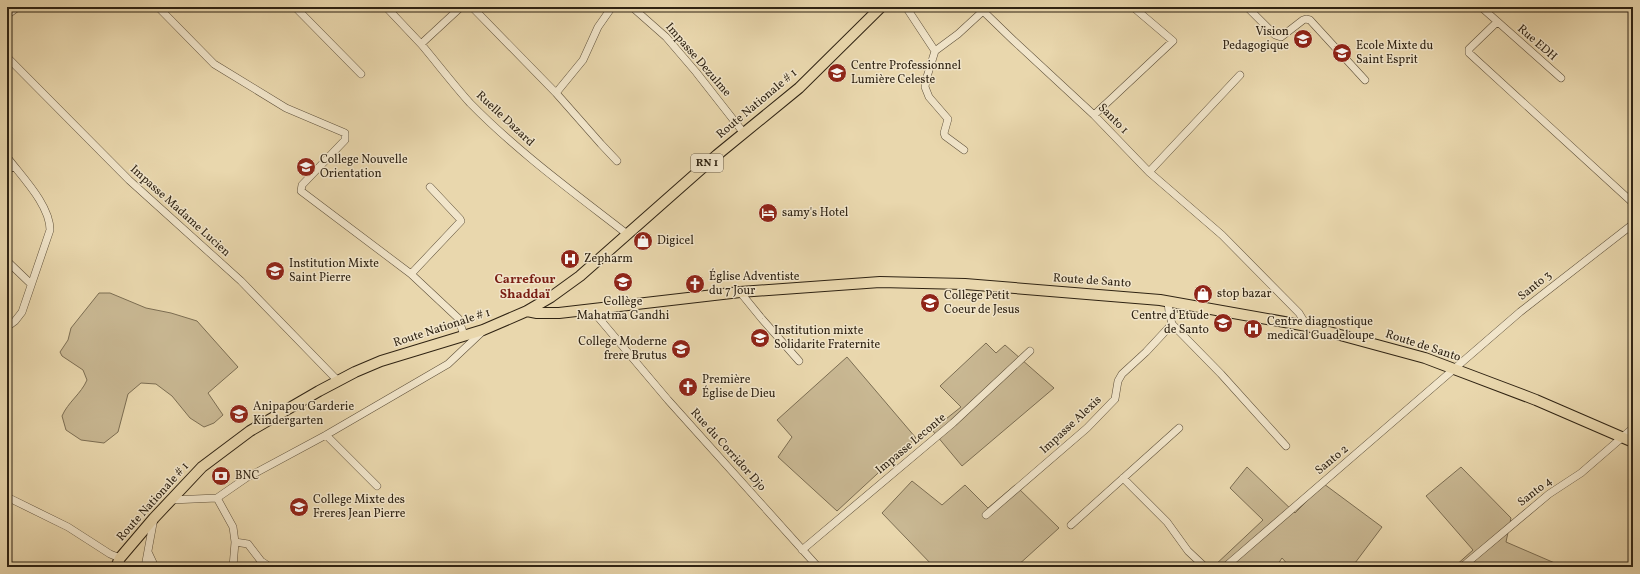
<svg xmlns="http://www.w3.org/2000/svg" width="1640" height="574" font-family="Vollkorn,serif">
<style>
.green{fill:#c9b893;stroke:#7c6e53}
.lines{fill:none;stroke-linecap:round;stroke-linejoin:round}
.minor-casing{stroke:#5e503a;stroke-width:8}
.primary-casing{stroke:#2f2313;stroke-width:12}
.minor{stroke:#f1e5ca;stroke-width:7}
.primary{stroke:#e9d7ad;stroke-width:10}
.labels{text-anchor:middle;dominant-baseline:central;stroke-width:3;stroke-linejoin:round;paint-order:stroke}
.shield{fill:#f1e5ca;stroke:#695d4a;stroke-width:1}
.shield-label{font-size:11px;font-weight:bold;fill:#2f2313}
.poi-label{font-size:12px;fill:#2f2313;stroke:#f1e5ca;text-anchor:start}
.street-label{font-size:12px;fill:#2f2313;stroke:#f1e5ca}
.neighbourhood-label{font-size:13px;font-weight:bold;fill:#7a1f14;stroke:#f1e5ca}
</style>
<rect width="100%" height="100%" fill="#e9d7ad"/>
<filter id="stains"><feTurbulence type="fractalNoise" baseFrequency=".005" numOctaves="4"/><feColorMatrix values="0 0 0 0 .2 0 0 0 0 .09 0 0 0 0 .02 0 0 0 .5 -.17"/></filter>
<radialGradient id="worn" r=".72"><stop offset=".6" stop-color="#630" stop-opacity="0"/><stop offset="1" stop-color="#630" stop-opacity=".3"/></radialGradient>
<path class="green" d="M 99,293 L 110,293 L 146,308 L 171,313 L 197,321 L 238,367 L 208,393 L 223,415 L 214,423 L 204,427 L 190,418 L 172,396 L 156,384 L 141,383 L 128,394 L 118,432 L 104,443 L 81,440 L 66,430 L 62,416 C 68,402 81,394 87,380 L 83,370 L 62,356 L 60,352 L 68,340 L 71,328 Z
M 986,343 L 996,353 L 1005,345 L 1054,388 L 962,466 L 932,430 L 961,407 L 940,386 Z
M 847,357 L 916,438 L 837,511 L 778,457 L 792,437 L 777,420 Z
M 1247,467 L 1295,513 L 1324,484 L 1382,527 L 1352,567 L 1290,567 L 1282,558 L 1276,567 L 1213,567 L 1263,520 L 1230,488 Z
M 1461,467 L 1511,518 L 1506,542 L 1564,567 L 1454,567 L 1473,550 L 1426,496 Z
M 912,481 L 942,505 L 965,485 L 988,508 L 1015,485 L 1059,528 L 1016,567 L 934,567 L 882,513 Z"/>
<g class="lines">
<defs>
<path id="minor" d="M 158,7 L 214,64 L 286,108 L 345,133 L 345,140 L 302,185 L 301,191 L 411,274 L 458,318 L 464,335
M 295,7 L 361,74
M 386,7 L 421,44
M 461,7 L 421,44 C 437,63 453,84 470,103 C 518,152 573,192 627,234
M 472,7 L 556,93 L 601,144 L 617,161
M 632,7 L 666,37 L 696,72 L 743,132
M 906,7 L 935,51 L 958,34 L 983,11 L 1013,40 L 1094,115 L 1149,172 L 1222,235 L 1299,313 L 1307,326
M 1247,7 L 1275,35 L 1281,37 L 1303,20 L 1306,19 L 1310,20 L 1365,80
M 1481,7 L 1561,78
M 7,15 L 18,7
M 1497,22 L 1469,49 L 1469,53 L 1633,203
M 935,51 L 926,80 L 925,87 L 929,97 L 948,119 L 944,133 L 945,136 L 964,150
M 7,57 L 129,180 L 241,281 L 338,381
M 556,93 L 583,60 L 598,27 L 612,7
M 1094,115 L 1173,41 L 1133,7
M 7,157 C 22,177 50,205 50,230 L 22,312 L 15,321 L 7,327
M 7,171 L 13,166
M 1149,172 L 1240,75
M 7,261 L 31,284
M 411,274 L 461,221 L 460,219 L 430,187
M 740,292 L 762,319 L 799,361
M 592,310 L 668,400 L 818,567
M 1172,324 L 1221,374 L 1286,446
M 326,435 L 377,486
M 1123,478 L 1167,522 L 1188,551 L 1205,567
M 7,497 L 68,527 L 110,554 L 120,558
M 217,498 L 233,527 L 235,542 L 233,567
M 171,500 L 217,498 L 246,478 L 326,435 L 448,364 L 483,331
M 986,515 L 1087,428 L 1115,399 L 1118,381 L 1122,374 L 1146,352 L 1172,324 L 1169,312 L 1168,301
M 1071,525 L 1179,428
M 235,542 L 248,544 L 261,561 L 267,565
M 802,550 L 953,423 L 1030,351
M 148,552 L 155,567
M 145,567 L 154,518
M 1225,567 L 1520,312 L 1633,224
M 1462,567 L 1549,494 L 1581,473 L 1633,428"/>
<path id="primary" d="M 527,311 L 537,313 L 559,313 L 740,292 L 880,282 L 965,284 L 1160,300 L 1307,326 L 1425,358 L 1536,400 L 1633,442
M 116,567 L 120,558 L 154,518 L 202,467 L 250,431 L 319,391 L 355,372 L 381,361 L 483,330 L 527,311 L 551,297 L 580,276 L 717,155 L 799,88 L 881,7"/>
</defs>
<use href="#minor" class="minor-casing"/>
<use href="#primary" class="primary-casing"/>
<use href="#minor" class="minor"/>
<use href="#primary" class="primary"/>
</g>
<defs>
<symbol id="school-disc" viewBox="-11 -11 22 22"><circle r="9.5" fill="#8f2418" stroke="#f1e5ca"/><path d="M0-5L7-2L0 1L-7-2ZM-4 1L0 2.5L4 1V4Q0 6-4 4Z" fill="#fff"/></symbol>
<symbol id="university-disc" viewBox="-11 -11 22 22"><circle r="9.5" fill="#8f2418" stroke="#f1e5ca"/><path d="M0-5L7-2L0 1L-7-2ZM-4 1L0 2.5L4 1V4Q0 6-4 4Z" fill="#fff"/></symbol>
<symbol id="hotel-disc" viewBox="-11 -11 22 22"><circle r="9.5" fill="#8f2418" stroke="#f1e5ca"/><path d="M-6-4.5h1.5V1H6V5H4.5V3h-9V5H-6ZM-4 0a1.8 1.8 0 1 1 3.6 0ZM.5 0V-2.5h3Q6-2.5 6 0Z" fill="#fff"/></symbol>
<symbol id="shop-disc" viewBox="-11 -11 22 22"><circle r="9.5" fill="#8f2418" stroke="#f1e5ca"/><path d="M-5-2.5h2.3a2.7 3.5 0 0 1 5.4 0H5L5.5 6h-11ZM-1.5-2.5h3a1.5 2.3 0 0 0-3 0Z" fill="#fff"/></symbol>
<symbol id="hospital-disc" viewBox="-11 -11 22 22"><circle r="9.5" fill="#8f2418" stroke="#f1e5ca"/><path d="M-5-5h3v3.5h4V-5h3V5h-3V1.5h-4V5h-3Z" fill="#fff"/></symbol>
<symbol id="church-disc" viewBox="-11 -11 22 22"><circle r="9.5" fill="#8f2418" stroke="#f1e5ca"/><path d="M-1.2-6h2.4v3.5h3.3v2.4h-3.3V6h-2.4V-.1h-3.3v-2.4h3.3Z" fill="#fff"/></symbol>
<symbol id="bank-disc" viewBox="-11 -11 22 22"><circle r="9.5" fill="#8f2418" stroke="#f1e5ca"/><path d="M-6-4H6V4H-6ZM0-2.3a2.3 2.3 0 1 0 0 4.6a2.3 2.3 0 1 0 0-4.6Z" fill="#fff"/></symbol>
</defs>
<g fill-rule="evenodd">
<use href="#school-disc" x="1292" y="28" width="22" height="22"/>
<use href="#school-disc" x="1331" y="42" width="22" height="22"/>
<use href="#university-disc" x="826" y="62" width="22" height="22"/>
<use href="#school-disc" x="295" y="156" width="22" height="22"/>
<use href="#hotel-disc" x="757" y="202" width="22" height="22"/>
<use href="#shop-disc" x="632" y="230" width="22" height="22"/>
<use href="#hospital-disc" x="559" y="248" width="22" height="22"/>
<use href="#school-disc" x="264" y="260" width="22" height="22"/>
<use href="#school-disc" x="612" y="271" width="22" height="22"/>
<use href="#church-disc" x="684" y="273" width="22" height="22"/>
<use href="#shop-disc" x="1192" y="283" width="22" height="22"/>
<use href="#school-disc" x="919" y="292" width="22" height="22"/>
<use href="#school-disc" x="1212" y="312" width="22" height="22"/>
<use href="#hospital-disc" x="1242" y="318" width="22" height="22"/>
<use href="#school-disc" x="749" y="327" width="22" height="22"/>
<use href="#school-disc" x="670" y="338" width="22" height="22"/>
<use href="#church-disc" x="677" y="376" width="22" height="22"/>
<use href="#school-disc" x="228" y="403" width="22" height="22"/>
<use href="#bank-disc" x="210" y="465" width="22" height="22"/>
<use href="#school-disc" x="288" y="496" width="22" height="22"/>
</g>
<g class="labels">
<rect class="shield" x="691" y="154" width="32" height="18" rx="3"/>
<g class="shield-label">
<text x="707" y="163">RN 1</text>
</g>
<g class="poi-label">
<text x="1289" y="32" text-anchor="end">Vision<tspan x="1289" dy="14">Pedagogique</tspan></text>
<text x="1356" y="46">Ecole Mixte du<tspan x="1356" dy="14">Saint Esprit</tspan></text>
<text x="851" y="66">Centre Professionnel<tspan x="851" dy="14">Lumière Celeste</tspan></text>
<text x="320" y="160">College Nouvelle<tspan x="320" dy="14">Orientation</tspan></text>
<text x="782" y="213">samy's Hotel</text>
<text x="657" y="241">Digicel</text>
<text x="584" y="259">Zepharm</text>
<text x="289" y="264">Institution Mixte<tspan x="289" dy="14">Saint Pierre</tspan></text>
<text x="709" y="277">Église Adventiste<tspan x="709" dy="14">du 7 Jour</tspan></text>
<text x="1217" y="294">stop bazar</text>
<text x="944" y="296">College Petit<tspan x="944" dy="14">Coeur de Jesus</tspan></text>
<text x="623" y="302" text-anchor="middle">Collège<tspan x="623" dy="14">Mahatma Gandhi</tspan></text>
<text x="1209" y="316" text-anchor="end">Centre d'Etude<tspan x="1209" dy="14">de Santo</tspan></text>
<text x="1267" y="322">Centre diagnostique<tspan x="1267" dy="14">medical Guadeloupe</tspan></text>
<text x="774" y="331">Institution mixte<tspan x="774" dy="14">Solidarite Fraternite</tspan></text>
<text x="667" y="342" text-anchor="end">College Moderne<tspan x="667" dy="14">frere Brutus</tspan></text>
<text x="702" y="380">Première<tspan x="702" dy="14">Église de Dieu</tspan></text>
<text x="253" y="407">Anipapou Garderie<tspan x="253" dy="14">Kindergarten</tspan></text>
<text x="235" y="476">BNC</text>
<text x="313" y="500">College Mixte des<tspan x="313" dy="14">Freres Jean Pierre</tspan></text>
</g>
<g class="street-label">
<text transform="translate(1537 43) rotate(41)">Rue EDH</text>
<text transform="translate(698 60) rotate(49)">Impasse Dezulme</text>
<text transform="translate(757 104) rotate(-40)">Route Nationale # 1</text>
<text transform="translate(505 119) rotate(43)">Ruelle Dazard</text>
<text transform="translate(1113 119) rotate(45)">Santo 1</text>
<text transform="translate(180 211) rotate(42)">Impasse Madame Lucien</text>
<text transform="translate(1092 281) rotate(4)">Route de Santo</text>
<text transform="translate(1535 286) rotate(-39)">Santo 3</text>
<text transform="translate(442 328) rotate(-18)">Route Nationale # 1</text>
<text transform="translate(1423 346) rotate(18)">Route de Santo</text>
<text transform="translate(1071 425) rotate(-43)">Impasse Alexis</text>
<text transform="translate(911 444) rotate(-40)">Impasse Leconte</text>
<text transform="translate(728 450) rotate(48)">Rue du Corridor Djo</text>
<text transform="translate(1332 460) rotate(-40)">Santo 2</text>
<text transform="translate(1535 492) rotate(-38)">Santo 4</text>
<text transform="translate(153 502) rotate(-48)">Route Nationale # 1</text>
</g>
<g class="neighbourhood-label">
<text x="525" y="280">Carrefour<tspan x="525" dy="15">Shaddaï</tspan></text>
</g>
</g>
<rect width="1640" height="574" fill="none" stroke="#e9d7ad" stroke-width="24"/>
<rect x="8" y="8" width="1624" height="558" fill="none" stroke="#2f2313" stroke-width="2"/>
<rect x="12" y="12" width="1616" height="550" fill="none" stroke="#2f2313"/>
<rect width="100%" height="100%" filter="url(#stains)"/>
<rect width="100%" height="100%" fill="url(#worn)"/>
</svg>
